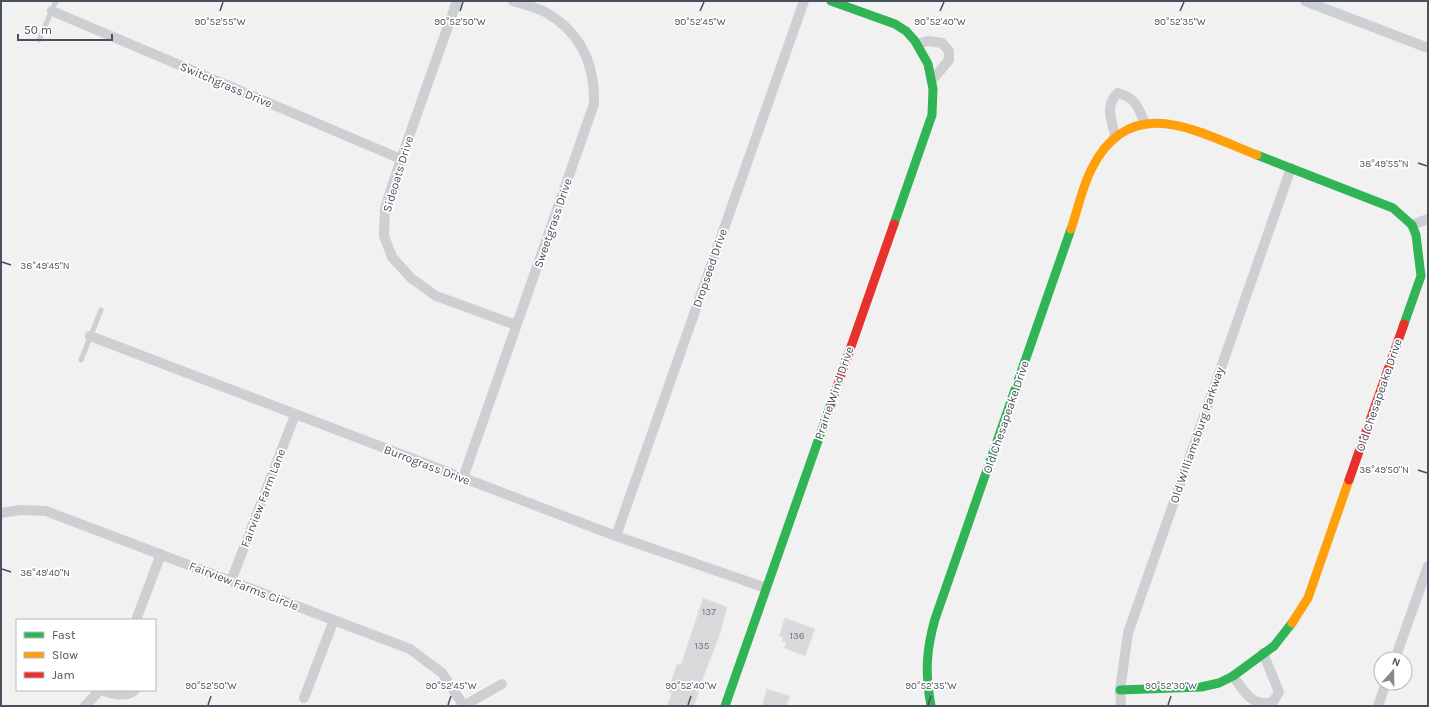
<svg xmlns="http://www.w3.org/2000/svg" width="1429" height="707" font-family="Karla,sans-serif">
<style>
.building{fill:#d9d9db;stroke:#e3e3e4}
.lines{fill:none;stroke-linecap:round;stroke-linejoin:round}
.lane{stroke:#cdcfd2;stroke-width:5}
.street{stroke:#cdcfd2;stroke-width:10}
.fast{stroke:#30b455;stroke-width:9}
.slow{stroke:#ff9f0a;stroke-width:9}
.jam{stroke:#e5322d;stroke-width:9}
.ticks{fill:none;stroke:#48515e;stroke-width:1.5}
.labels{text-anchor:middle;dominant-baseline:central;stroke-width:3.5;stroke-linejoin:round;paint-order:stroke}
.number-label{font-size:10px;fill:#6e747e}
.street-label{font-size:12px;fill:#48515e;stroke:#fff}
.ticks-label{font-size:10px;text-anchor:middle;fill:#48515e;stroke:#fff;stroke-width:3.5;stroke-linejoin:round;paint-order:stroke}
</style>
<rect width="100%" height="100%" fill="#f2f1f1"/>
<path class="building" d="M 703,598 L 727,607 L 720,634 L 701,683 L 694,706 L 667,706 L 672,693 L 668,692 L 677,664 L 681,665 Z
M 785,618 L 815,629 L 805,656 L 784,648 L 786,642 L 782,641 L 783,637 L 779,636 Z
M 767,689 L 790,696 L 786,706 L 762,706 Z"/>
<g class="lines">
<path class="lane" d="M 39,40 L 56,1
M 81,360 L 101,310"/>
<path class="street" d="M 457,1 L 401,159 L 385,208 L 384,236 L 392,257 L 411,278 L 436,296 L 516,325
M 1305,1 L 1428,48
M 52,11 L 401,159
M 917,44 L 928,41 L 942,43 L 949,51 L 949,60 L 933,79
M 1115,136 C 1112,120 1104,106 1118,93 C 1135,97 1139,108 1145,124
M 1412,225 L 1428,219
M 90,336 L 616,536 L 766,588
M 463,478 L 594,104 C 595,64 581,32 545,12 C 535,7 523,4 513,1
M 1,513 L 21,510 L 46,511 L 410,649 L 442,673 L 464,706
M 616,536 L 804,1
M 231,581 L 295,415
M 136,620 L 161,554
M 1395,659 L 1428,566
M 1233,676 C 1245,692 1251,707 1273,702 L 1279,692 L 1263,653
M 101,690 C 110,694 127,698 135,690
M 304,698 L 334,620
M 85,706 L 100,690
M 463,706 L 502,684
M 1121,706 L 1120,690 L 1128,633 L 1291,168
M 1378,706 L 1386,683"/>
<path class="fast" d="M 831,1 L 895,24 L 906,31 L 915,41 L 928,64 L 933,89 L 932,115 L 894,224
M 1257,155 L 1393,208 L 1412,225 L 1416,235 L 1421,276 L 1404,324
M 1120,690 L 1201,687 L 1219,683 L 1233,676 L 1274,646 L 1292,623
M 725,706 L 832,401
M 931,706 C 925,673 926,651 935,619 L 1071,229"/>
<path class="slow" d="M 1071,229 C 1078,209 1082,187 1092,168 C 1131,91 1198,132 1257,155
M 1292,623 L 1308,598 L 1349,480"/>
<path class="jam" d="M 832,401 L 894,224
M 1349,480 L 1404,324"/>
</g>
<path class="ticks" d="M 220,11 L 223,2M 460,11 L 463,2M 700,11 L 704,2M 940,11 L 944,2M 1180,11 L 1184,2M 1418,163 L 1427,166M 2,262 L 11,265M 1418,470 L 1427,473M 2,569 L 11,572M 208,705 L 211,696M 448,705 L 451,696M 688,705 L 691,696M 928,705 L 931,696M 1168,705 L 1171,696"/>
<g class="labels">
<g class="number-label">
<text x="709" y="612">137</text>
<text x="797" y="636">136</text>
<text x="702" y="646">135</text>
</g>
<g class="street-label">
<text transform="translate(226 85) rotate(23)">Switchgrass Drive</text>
<text transform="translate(398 174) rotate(-73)">Sideoats Drive</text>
<text transform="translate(553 223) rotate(-71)">Sweetgrass Drive</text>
<text transform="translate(710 268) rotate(-71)">Dropseed Drive</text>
<text transform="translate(834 393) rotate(-71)">Prairie Wind Drive</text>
<text transform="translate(1379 395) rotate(-71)">Old Chesapeake Drive</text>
<text transform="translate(1006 417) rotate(-71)">Old Chesapeake Drive</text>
<text transform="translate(1197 435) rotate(-71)">Old Williamsburg Parkway</text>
<text transform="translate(427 465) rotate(21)">Burrograss Drive</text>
<text transform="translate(263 498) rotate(-69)">Fairview Farm Lane</text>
<text transform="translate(244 586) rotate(21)">Fairview Farms Circle</text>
</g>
</g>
<g class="ticks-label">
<text x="220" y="25">90°52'55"W</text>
<text x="460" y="25">90°52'50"W</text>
<text x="700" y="25">90°52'45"W</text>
<text x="940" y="25">90°52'40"W</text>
<text x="1180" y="25">90°52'35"W</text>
<text x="1384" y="167">38°49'55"N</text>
<text x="45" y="269">38°49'45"N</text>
<text x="1384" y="473">38°49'50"N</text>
<text x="45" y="576">38°49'40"N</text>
<text x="211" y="689">90°52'50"W</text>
<text x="451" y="689">90°52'45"W</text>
<text x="691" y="689">90°52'40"W</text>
<text x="931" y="689">90°52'35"W</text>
<text x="1171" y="689">90°52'30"W</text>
</g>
<rect width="1429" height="707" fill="none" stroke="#48515e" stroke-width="4"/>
<rect x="16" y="619" width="140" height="72" fill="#ffffff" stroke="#b6b9bf"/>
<rect x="24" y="632" width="20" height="6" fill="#30b455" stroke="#b6b9bf"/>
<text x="52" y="639" font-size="12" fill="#48515e">Fast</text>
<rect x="24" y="652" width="20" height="6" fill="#ff9f0a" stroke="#b6b9bf"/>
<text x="52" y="659" font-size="12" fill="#48515e">Slow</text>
<rect x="24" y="672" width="20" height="6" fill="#e5322d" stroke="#b6b9bf"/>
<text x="52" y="679" font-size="12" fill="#48515e">Jam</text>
<g transform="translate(1393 671) rotate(20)"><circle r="19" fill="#ffffff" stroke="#b6b9bf"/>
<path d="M0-3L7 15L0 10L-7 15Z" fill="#848991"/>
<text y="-6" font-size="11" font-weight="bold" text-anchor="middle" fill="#48515e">N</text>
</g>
<path d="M18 34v6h94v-6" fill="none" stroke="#48515e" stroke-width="2"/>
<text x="24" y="34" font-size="12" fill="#48515e" stroke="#ffffff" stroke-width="3" paint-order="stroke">50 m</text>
</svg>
